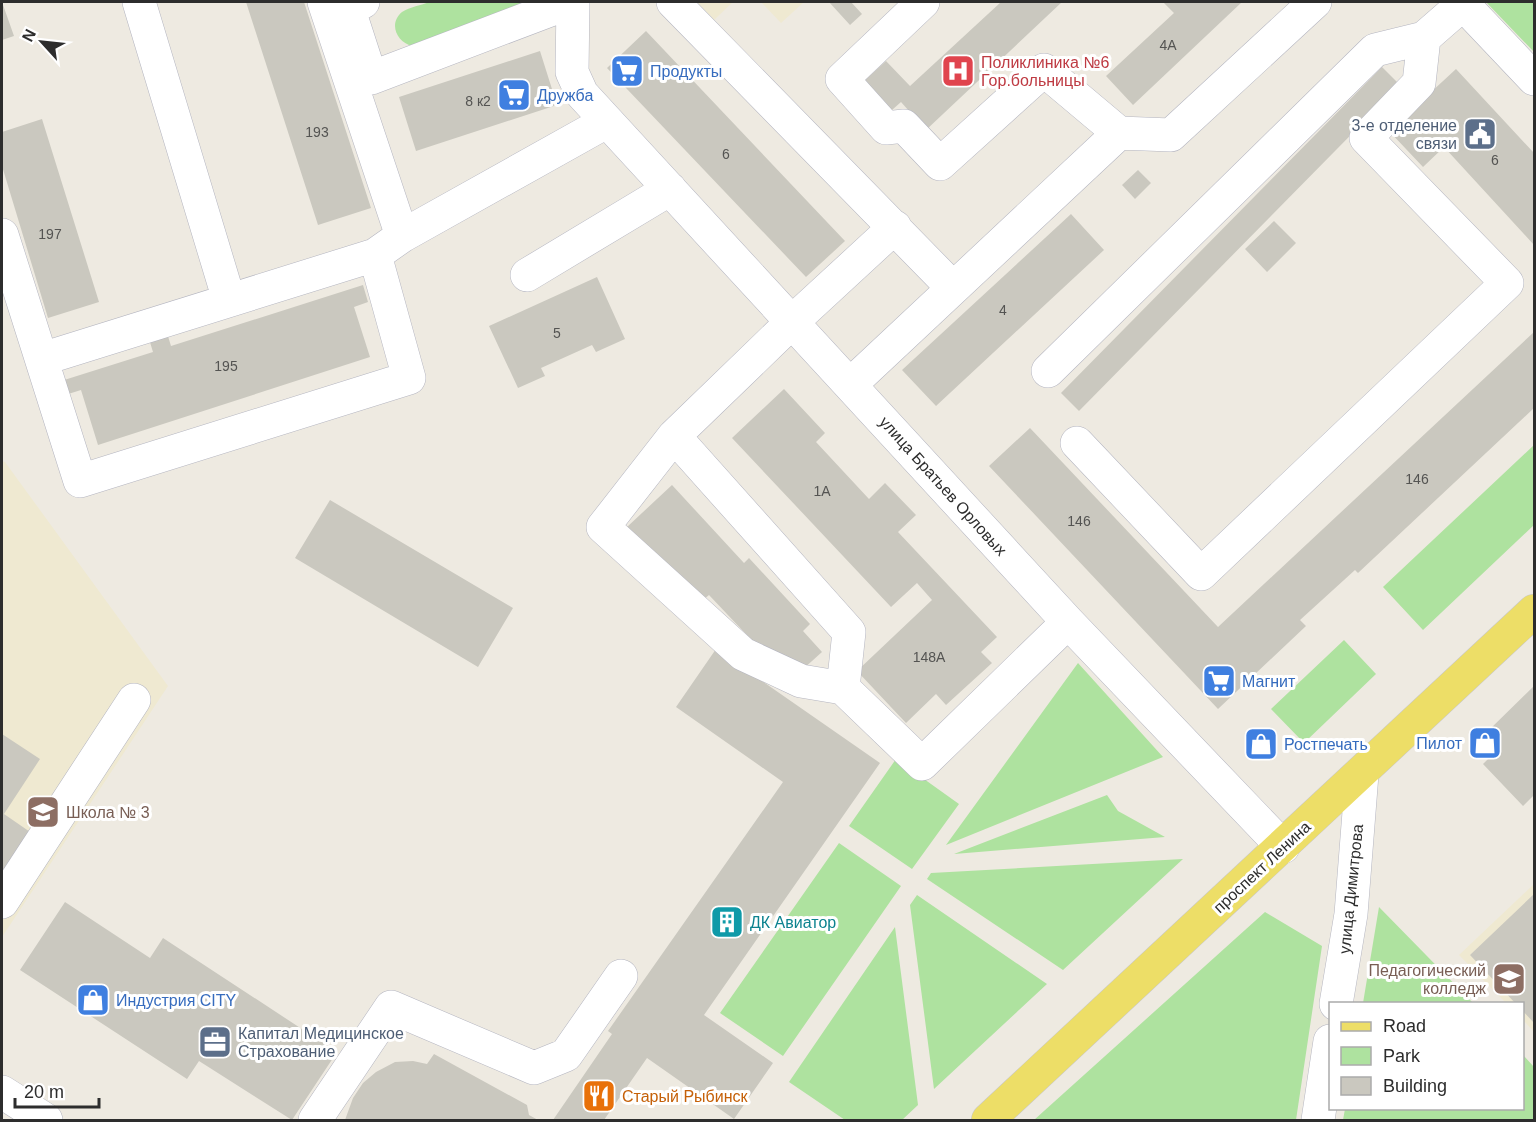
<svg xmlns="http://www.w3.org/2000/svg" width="1536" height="1122" font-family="Arial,sans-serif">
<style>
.education{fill:#efe9d1}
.green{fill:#aee29f}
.building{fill:#cac8bf}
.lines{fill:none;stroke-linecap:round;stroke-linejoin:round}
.minor-casing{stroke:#b4b5c0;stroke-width:34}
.major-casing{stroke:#c8c8c8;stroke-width:34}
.minor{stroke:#fff;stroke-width:33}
.major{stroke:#edde67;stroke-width:33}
.labels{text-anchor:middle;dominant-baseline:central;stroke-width:6;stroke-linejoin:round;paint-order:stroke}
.number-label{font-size:14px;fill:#545452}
.health-label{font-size:16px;fill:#be3a42;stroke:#fff;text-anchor:start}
.shop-label{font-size:16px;fill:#366cbe;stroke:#fff;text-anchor:start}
.service-label{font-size:16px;fill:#4e5e75;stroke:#fff;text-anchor:end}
.street-label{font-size:16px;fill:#2d2d2d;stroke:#fff}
.education-label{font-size:16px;fill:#785e54;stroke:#fff;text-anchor:start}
.culture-label{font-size:16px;fill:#0d838f;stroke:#fff;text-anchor:start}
.food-label{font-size:16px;fill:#c56008;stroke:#fff;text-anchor:start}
</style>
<rect width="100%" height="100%" fill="#eeeae1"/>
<path class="education" d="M 697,2 L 733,2 L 714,20 Z
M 761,2 L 804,2 L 781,23 Z
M 2,461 L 5,462 L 168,686 L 2,937 Z
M 1534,884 L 1534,1032 L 1523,1020 L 1522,1004 L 1506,1003 L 1459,955 Z"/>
<path class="green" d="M 430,2 L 536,2 L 412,46 C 397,42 388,24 402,12 C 410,7 421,5 430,2 Z
M 1486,2 L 1534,2 L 1534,52 Z
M 1534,445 L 1534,525 L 1423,630 L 1383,587 Z
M 1344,640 L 1376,674 L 1304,743 L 1271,709 Z
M 1078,663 L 1163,757 L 946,845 Z
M 896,759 L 959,804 L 912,869 L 849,826 Z
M 1107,795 L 1118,811 L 1165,837 L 954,854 Z
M 839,843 L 901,886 L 783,1056 L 720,1013 Z
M 1183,859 L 1063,970 L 927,879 L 931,873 Z
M 917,895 L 1047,984 L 934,1089 L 910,905 Z
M 1379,907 L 1473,1003 L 1363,1003 Z
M 1265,912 L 1322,946 L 1296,1120 L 1034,1120 Z
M 895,927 L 918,1105 L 902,1120 L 845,1120 L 789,1082 Z
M 1523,1055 L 1534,1067 L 1534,1120 L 1343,1120 L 1345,1109 L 1522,1108 Z"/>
<path class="building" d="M 2,2 L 14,36 L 2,40 Z
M 246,2 L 304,2 L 371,208 L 318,225 Z
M 829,2 L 851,2 L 862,14 L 850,25 Z
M 1001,2 L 1062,2 L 926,130 L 901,102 L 892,110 L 864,81 L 886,61 L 910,86 Z
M 1163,2 L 1242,2 L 1133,105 L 1106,76 L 1174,13 Z
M 646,31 L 845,241 L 806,277 L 607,68 Z
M 540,51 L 557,105 L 416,151 L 399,97 Z
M 1382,67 L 1400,85 L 1079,411 L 1061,393 Z
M 1456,69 L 1534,153 L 1534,245 L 1444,147 L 1423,167 L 1389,131 Z
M 42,119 L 99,302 L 48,318 L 2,166 L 2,132 Z
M 1138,170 L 1151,183 L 1135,199 L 1122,185 Z
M 1071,214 L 1104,250 L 936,406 L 902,370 Z
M 1274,221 L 1296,243 L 1267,272 L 1245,249 Z
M 597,277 L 625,339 L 596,352 L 592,345 L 541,368 L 545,376 L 518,388 L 489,326 Z
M 363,285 L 368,302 L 354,307 L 370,357 L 98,445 L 81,390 L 65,395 L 61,381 L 153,352 L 149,339 L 167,333 L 171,346 Z
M 1534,332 L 1534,408 L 1358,573 L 1355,570 L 1300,620 L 1306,626 L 1218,709 L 989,466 L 1030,428 L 1218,627 Z
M 784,389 L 825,433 L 816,442 L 869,499 L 885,483 L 916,515 L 898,532 L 997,637 L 981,652 L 992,663 L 946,705 L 936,694 L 906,723 L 857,671 L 932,600 L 917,583 L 891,607 L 732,438 Z
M 672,485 L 744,563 L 749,558 L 810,624 L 803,631 L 822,652 L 802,670 L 762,651 L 709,595 L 702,601 L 627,527 Z
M 330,500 L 513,608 L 478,667 L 295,558 Z
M 716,649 L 880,763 L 704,1015 L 773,1063 L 734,1119 L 647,1058 L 604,1120 L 553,1120 L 612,1034 L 608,1031 L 783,782 L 676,707 Z
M 1534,686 L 1534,795 L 1523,806 L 1483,764 L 1489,758 L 1480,749 L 1493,736 L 1488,731 Z
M 1259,732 L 1272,747 L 1262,756 L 1249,742 Z
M 2,734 L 40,759 L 4,814 L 33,834 L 8,872 L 2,868 Z
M 1534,894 L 1534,1023 L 1522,1010 L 1522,1004 L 1516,1004 L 1470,955 Z
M 65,902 L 150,958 L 163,938 L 337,1052 L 292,1120 L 199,1061 L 187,1079 L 20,970 Z
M 434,1054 L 527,1105 L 529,1115 L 538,1120 L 345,1120 L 353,1098 L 363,1083 L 376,1072 L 395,1062 L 413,1061 L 427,1064 Z"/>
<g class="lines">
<defs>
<path id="minor" d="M 139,2 L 229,300
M 324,2 L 402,236
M 363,2 L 348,7 L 371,78 L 571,2
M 573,2 L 572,72 L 582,94 L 1068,622 L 1283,847
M 673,2 L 953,288
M 923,2 L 842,79 L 886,128 L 904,126 L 940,164 L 1044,70 L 1119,133 L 1171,135 L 1315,2
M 1461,2 L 1534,79
M 895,227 L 793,321 L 674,436 L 849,632 L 843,688 L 922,764 L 1068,622
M 2,235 L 80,481 L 409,378 L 375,255
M 527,275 L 670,189
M 42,359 L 375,255 L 402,236 L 606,122
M 1048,371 L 1375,50 L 1424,38
M 851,384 L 1119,133
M 674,436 L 603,527 L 743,654 L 801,681 L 843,688
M 1077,443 L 1201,574 L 1507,283 L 1366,138 L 1419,83 L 1424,38 L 1463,4
M 2,902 L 134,700
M 1336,1004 L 1351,914 L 1362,774
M 2,1092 L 46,1120
M 315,1120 L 391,1007 L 534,1068 L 566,1055 L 621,976
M 1318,1120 L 1330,1041"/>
<path id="major" d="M 988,1120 L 1534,611"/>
</defs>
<use href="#minor" class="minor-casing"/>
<use href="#major" class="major-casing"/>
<use href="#minor" class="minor"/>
<use href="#major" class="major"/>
</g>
<defs>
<symbol id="supermarket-square" viewBox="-11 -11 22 22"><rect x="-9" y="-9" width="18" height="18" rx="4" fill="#3f7fe0" stroke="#fff"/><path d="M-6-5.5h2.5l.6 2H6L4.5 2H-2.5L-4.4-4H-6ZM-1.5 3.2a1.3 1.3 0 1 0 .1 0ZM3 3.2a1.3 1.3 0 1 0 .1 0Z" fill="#fff"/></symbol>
<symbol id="hospital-square" viewBox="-11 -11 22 22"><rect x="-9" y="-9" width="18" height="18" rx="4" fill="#e0444e" stroke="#fff"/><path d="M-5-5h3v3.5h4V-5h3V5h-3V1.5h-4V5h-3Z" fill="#fff"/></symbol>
<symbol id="civic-square" viewBox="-11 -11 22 22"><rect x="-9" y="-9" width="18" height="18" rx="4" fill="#5c6f8a" stroke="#fff"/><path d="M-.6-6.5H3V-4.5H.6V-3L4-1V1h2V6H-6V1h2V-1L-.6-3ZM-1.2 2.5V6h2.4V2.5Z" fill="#fff"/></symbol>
<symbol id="shop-square" viewBox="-11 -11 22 22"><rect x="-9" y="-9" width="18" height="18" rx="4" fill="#3f7fe0" stroke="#fff"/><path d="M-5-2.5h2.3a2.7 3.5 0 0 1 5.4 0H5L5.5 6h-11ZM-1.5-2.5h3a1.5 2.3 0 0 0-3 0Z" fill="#fff"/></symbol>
<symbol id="school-square" viewBox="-11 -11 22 22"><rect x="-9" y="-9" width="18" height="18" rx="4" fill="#8d6e63" stroke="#fff"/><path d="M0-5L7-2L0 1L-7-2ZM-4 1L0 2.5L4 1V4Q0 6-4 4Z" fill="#fff"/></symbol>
<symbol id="building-square" viewBox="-11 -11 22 22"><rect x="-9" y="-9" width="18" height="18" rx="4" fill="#0f9aa8" stroke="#fff"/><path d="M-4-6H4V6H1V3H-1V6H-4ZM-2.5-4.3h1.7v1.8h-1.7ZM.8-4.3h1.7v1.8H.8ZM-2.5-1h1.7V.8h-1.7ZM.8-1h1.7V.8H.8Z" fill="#fff"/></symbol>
<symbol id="university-square" viewBox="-11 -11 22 22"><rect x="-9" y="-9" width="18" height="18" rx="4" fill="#8d6e63" stroke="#fff"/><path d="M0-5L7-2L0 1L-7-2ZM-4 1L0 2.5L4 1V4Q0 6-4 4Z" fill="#fff"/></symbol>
<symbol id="office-square" viewBox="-11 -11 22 22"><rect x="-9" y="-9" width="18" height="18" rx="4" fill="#5c6f8a" stroke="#fff"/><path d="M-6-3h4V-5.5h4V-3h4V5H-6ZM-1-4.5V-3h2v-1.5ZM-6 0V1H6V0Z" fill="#fff"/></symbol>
<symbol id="restaurant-square" viewBox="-11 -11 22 22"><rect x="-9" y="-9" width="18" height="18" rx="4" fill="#e8710a" stroke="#fff"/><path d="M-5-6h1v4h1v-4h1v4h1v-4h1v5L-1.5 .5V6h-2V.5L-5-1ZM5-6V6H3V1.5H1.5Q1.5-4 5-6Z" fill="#fff"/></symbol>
</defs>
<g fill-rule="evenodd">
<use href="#supermarket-square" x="608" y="52" width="38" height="38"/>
<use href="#hospital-square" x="939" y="52" width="38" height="38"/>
<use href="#supermarket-square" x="495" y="76" width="38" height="38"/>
<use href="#civic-square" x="1461" y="115" width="38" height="38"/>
<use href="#supermarket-square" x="1200" y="662" width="38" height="38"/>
<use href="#shop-square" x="1466" y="724" width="38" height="38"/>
<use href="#shop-square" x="1242" y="725" width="38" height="38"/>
<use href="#school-square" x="24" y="793" width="38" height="38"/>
<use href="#building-square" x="708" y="903" width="38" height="38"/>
<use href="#university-square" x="1490" y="960" width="38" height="38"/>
<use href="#shop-square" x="74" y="981" width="38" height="38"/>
<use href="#office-square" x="196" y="1023" width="38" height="38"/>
<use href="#restaurant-square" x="580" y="1077" width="38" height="38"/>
</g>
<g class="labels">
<g class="number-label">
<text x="1168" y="45">4А</text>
<text x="478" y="101">8 к2</text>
<text x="317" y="132">193</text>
<text x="726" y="154">6</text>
<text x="1495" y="160">6</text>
<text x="50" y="234">197</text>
<text x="1003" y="310">4</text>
<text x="557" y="333">5</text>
<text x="226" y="366">195</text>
<text x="1417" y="479">146</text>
<text x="822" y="491">1А</text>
<text x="1079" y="521">146</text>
<text x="929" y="657">148А</text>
</g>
<g class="health-label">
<text x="981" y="62">Поликлиника №6<tspan x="981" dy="18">Гор.больницы</tspan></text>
</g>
<g class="shop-label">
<text x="650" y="71">Продукты</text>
<text x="537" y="95">Дружба</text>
<text x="1242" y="681">Магнит</text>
<text x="1462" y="743" text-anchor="end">Пилот</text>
<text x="1284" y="744">Ростпечать</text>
<text x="116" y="1000">Индустрия CITY</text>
</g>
<g class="service-label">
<text x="1457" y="125">3-е отделение<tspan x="1457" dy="18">связи</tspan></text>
<text x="238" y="1033" text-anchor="start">Капитал Медицинское<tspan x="238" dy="18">Страхование</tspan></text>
</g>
<g class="street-label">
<text transform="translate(943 486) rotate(48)">улица Братьев Орловых</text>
<text transform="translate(1262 867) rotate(-43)">проспект Ленина</text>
<text transform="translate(1351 889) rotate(-84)">улица Димитрова</text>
</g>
<g class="education-label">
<text x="66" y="812">Школа № 3</text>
<text x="1486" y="970" text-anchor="end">Педагогический<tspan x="1486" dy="18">колледж</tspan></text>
</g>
<g class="culture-label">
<text x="750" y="922">ДК Авиатор</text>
</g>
<g class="food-label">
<text x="622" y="1096">Старый Рыбинск</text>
</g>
</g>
<rect width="1536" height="1122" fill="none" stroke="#2d2d2d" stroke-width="6"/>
<rect x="1329" y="1002" width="195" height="108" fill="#ffffff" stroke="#ababab" stroke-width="1.5"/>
<rect x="1341" y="1022" width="30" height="9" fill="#edde67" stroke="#ababab" stroke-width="1.5"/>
<text x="1383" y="1032" font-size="18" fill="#2d2d2d">Road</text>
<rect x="1341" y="1047" width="30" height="18" fill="#aee29f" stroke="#ababab" stroke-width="1.5"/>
<text x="1383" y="1062" font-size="18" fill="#2d2d2d">Park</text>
<rect x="1341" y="1077" width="30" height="18" fill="#cac8bf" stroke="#ababab" stroke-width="1.5"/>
<text x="1383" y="1092" font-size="18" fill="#2d2d2d">Building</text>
<g transform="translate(42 42) rotate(297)" stroke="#ffffff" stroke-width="4.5" paint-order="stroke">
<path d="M0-4.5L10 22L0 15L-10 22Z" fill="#2d2d2d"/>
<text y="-9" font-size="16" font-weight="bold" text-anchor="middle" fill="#2d2d2d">N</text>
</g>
<path d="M15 1098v9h84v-9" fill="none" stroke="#2d2d2d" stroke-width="3"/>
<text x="24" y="1098" font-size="18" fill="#2d2d2d" stroke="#ffffff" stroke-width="4.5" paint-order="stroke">20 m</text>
</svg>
